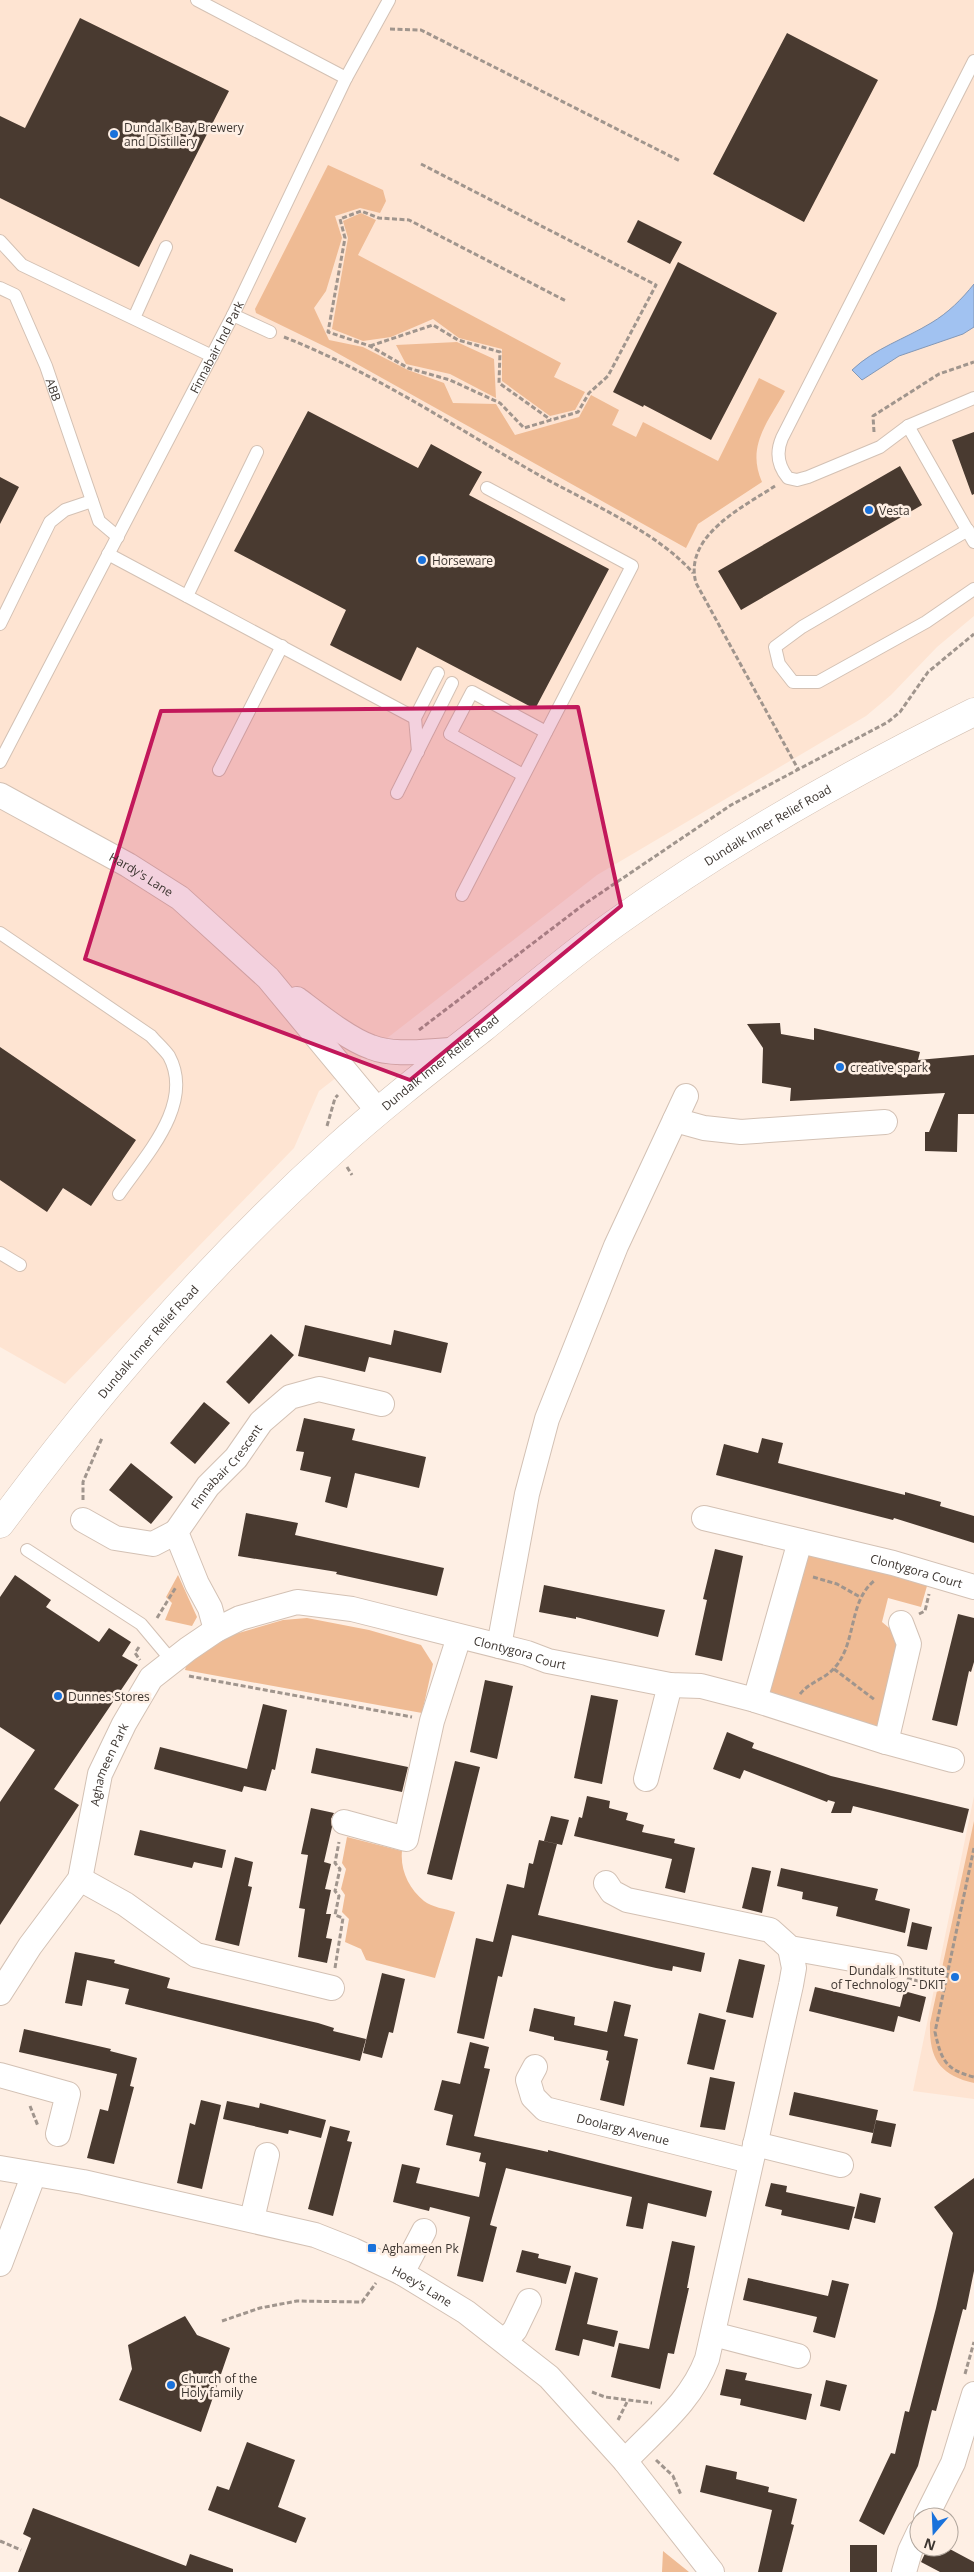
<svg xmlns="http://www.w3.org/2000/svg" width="974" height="2572" font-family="'Open Sans',sans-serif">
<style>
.built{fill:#fee4d2}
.green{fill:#efbb94}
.water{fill:#a1c2f1;stroke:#8398b7}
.building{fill:#493a30}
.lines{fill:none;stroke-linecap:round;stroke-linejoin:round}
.service-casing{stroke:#d3c1b4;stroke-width:14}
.minor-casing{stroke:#d3c1b4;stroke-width:26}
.primary-casing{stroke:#d3c1b4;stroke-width:29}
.path{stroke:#a0958d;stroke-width:3;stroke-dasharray:5 2.5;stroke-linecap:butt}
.service{stroke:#fff;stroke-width:12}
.minor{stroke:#fff;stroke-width:24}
.primary{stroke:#fff;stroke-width:28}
.marked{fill:#c2185b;fill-opacity:0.2;stroke:#c2185b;stroke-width:4;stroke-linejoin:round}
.poi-dot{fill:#1a72db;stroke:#feefe4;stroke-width:2}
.labels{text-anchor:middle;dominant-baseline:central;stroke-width:5;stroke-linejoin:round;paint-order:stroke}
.poi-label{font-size:12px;fill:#3c3530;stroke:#feefe4;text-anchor:start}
.street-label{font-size:12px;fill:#3c3530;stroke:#feefe4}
</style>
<rect width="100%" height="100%" fill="#feefe4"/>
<path class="built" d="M 0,0 L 974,0 L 974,616 L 937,647 L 891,695 L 866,716 L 597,875 L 319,1091 L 294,1148 L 65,1384 L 0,1347 Z
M 974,1796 L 974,2099 L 913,2091 Z"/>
<path class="green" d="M 328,165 L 383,190 L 386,201 L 380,213 L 360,208 L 335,216 L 342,238 L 326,291 L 314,308 L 329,340 L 363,347 L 408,370 L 444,383 L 453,403 L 496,404 L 515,435 L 579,417 L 591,395 L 619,410 L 612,425 L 636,437 L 643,422 L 718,461 L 759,378 L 785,391 C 768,422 746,446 762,482 L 698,524 L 686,548 L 330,349 L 256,313 L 255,309 Z
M 361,213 L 376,220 L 358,255 L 561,363 L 554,377 L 585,392 L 575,410 L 550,416 L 502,381 L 502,349 L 459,338 L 433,319 L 391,337 L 363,341 L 332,329 L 348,238 L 343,221 Z
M 457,342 L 494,359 L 496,398 L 450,374 L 406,364 L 396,345 Z
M 809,1553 L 845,1560 L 927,1586 L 921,1607 L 888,1598 L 882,1622 L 900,1637 L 877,1733 L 765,1700 Z
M 178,1575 L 197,1617 L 192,1626 L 165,1620 L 172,1603 L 166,1597 Z
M 307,1618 L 369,1630 L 421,1645 L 433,1664 L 422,1713 L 185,1670 L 187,1663 L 225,1637 L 283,1620 Z
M 974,1821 L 974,2083 C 939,2075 929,2058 930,2023 Z
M 347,1837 L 402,1851 C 400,1870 409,1889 424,1901 C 431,1907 446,1909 455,1912 L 435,1978 L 366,1960 L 361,1949 L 345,1942 L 349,1919 L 342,1912 L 345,1895 L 341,1889 L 346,1869 L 342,1863 Z
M 663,2551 L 689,2572 L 662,2572 Z"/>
<path class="water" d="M 974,284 L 974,327 L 963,334 L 899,356 L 862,380 L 852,370 C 875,348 905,339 931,323 C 948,313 962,299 974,284 Z"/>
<path class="building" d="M 80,18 L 229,91 L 139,267 L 0,198 L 0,116 L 25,128 Z
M 787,33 L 878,80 L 804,222 L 713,174 Z
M 638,220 L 682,242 L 670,264 L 627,242 Z
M 678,262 L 777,313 L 711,440 L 644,405 L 643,407 L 613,392 Z
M 308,411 L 418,468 L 431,444 L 482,472 L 469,495 L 609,569 L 535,709 L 417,647 L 401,681 L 330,645 L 346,610 L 234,551 Z
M 974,432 L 974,494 L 972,495 L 952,440 Z
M 900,466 L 922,505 L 741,610 L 718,571 Z
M 0,477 L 19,487 L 0,524 Z
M 780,1023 L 781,1034 L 814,1040 L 814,1028 L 920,1052 L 918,1060 L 974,1055 L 974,1114 L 958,1114 L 957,1152 L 925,1151 L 925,1132 L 929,1132 L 945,1093 L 790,1101 L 791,1088 L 762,1083 L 763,1048 L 747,1024 Z
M 0,1047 L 136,1140 L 91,1206 L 63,1188 L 47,1212 L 0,1180 Z
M 305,1325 L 391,1345 L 394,1330 L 448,1343 L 441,1373 L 369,1357 L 365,1372 L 298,1356 Z
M 271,1334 L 294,1355 L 249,1404 L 226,1382 Z
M 204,1402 L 230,1423 L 195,1464 L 170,1443 Z
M 304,1418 L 355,1429 L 352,1440 L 426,1457 L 419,1488 L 355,1473 L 347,1508 L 325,1502 L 331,1477 L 300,1470 L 304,1452 L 296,1451 Z
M 762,1438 L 783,1443 L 778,1463 L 905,1495 L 905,1492 L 941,1502 L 940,1506 L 974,1516 L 974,1543 L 894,1518 L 893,1520 L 716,1475 L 724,1444 L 758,1453 Z
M 131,1463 L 173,1497 L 151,1524 L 109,1490 Z
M 246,1513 L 298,1523 L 295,1535 L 444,1568 L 437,1596 L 336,1574 L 337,1572 L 238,1556 Z
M 715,1549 L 743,1556 L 722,1661 L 695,1655 L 707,1600 L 703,1599 Z
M 15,1575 L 51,1600 L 46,1607 L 99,1642 L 109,1628 L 131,1642 L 122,1656 L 138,1665 L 54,1789 L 79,1805 L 0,1925 L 0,1802 L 35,1750 L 0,1727 L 0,1597 Z
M 544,1585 L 665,1610 L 658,1637 L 576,1617 L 576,1619 L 539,1612 Z
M 958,1614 L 974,1618 L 974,1662 L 971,1672 L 969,1671 L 957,1726 L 932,1720 Z
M 485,1680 L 513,1686 L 497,1759 L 470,1752 Z
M 591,1695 L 618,1700 L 602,1784 L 574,1778 Z
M 263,1704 L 287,1710 L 275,1770 L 272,1769 L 266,1791 L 244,1786 L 242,1792 L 154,1769 L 160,1747 L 247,1769 Z
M 727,1732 L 754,1743 L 752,1748 L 831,1776 L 969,1809 L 963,1833 L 853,1806 L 851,1813 L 831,1813 L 835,1802 L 828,1800 L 827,1802 L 744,1770 L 740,1779 L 713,1769 Z
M 316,1748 L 408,1767 L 402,1792 L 311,1773 Z
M 455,1761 L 480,1767 L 452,1880 L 427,1874 Z
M 587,1796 L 610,1801 L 609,1808 L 628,1813 L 626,1820 L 644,1825 L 642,1832 L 675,1839 L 674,1843 L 695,1848 L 685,1893 L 665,1888 L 672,1859 L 574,1836 L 579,1817 L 582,1818 Z
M 311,1808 L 334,1813 L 331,1819 L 332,1827 L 324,1862 L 331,1864 L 325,1889 L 331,1890 L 326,1914 L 331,1914 L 326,1938 L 332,1939 L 327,1963 L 298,1957 L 305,1909 L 299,1908 L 308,1855 L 301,1854 Z
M 551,1816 L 569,1820 L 562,1845 L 544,1841 Z
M 140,1830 L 226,1850 L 222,1868 L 194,1862 L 192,1868 L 134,1855 Z
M 539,1840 L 557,1844 L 538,1915 L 705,1953 L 701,1972 L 673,1966 L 672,1971 L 656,1968 L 512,1935 L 502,1977 L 498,1976 L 484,2039 L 457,2033 L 476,1938 L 493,1942 L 507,1884 L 524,1888 L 529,1863 L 533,1864 Z
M 235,1857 L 253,1862 L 248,1886 L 252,1887 L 239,1946 L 215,1940 Z
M 752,1867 L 771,1871 L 762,1913 L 742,1908 Z
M 781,1868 L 878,1889 L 875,1900 L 910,1909 L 905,1933 L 836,1916 L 838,1907 L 802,1899 L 803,1892 L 777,1886 Z
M 912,1922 L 932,1927 L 927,1950 L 907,1946 Z
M 75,1952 L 115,1960 L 114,1963 L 170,1978 L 167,1988 L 318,2023 L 334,2028 L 333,2031 L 366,2039 L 360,2061 L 125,2004 L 129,1989 L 87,1980 L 82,2006 L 65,2003 Z
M 739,1959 L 765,1965 L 753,2018 L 726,2012 Z
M 382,1973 L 405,1979 L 393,2033 L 389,2032 L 382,2058 L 363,2053 Z
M 815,1987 L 900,2007 L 904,1991 L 926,1997 L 920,2022 L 898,2016 L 894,2032 L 809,2011 Z
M 614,2001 L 631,2005 L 624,2036 L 638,2039 L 624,2106 L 600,2100 L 609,2061 L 606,2060 L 608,2051 L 554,2040 L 554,2037 L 529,2031 L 534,2008 L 575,2017 L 574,2025 L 607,2032 Z
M 699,2013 L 726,2020 L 714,2070 L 687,2064 Z
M 24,2029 L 111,2049 L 110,2051 L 137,2058 L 130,2086 L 134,2087 L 114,2164 L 87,2158 L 100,2109 L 108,2111 L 117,2074 L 19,2052 Z
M 470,2042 L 489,2047 L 484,2068 L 490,2069 L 474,2136 L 548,2152 L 548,2150 L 712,2191 L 706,2217 L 648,2203 L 643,2229 L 626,2226 L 632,2197 L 506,2168 L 490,2225 L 497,2227 L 483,2282 L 457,2276 L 470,2217 L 430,2207 L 429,2211 L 393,2202 L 402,2164 L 420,2168 L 416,2183 L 479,2197 L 486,2163 L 479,2161 L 481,2153 L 446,2145 L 453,2115 L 434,2110 L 442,2080 L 460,2084 Z
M 710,2077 L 735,2082 L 725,2130 L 700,2127 Z
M 794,2092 L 878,2110 L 873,2133 L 789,2115 Z
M 201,2100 L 221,2105 L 202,2189 L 177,2183 L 190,2123 L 195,2125 Z
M 227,2101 L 259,2108 L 260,2103 L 326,2120 L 321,2138 L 289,2130 L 288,2134 L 223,2119 Z
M 876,2120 L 896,2124 L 891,2147 L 871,2143 Z
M 330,2126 L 350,2131 L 347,2141 L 352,2142 L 333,2216 L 308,2209 Z
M 974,2178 L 974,2271 L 966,2310 L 963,2309 L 936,2411 L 932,2410 L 918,2466 L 884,2535 L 859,2521 L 891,2453 L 895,2454 L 905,2411 L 909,2412 L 936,2308 L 953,2233 L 934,2207 Z
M 771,2183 L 787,2186 L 786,2192 L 855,2207 L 849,2230 L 781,2215 L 782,2210 L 765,2206 Z
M 860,2193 L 881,2198 L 875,2223 L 854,2218 Z
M 672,2241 L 695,2246 L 687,2288 L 689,2288 L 674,2354 L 668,2353 L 660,2389 L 611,2377 L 619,2343 L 649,2349 Z
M 522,2250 L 539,2254 L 538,2258 L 571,2266 L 566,2284 L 516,2272 Z
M 575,2272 L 598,2278 L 587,2324 L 618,2331 L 614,2347 L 583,2339 L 579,2356 L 555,2350 Z
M 748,2278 L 828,2296 L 832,2280 L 849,2284 L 835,2338 L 813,2332 L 817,2317 L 743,2300 Z
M 185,2316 L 197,2335 L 230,2348 L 201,2432 L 119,2400 L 132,2369 L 128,2345 Z
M 726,2369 L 747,2373 L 745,2380 L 812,2394 L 806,2420 L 740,2405 L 741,2399 L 720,2395 Z
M 826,2380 L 847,2385 L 840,2411 L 820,2406 Z
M 247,2442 L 295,2460 L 278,2507 L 306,2518 L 296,2543 L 208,2510 L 217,2486 L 229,2490 Z
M 706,2465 L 737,2472 L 736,2479 L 769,2487 L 768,2492 L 797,2499 L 791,2524 L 794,2525 L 782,2572 L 758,2572 L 772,2510 L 700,2492 Z
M 33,2508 L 186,2566 L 190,2554 L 233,2569 L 233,2572 L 18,2572 L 31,2538 L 23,2534 Z
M 850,2545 L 877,2545 L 877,2572 L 850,2572 Z
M 928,2547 L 946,2547 L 974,2562 L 974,2572 L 940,2572 L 921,2562 Z"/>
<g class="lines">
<defs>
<g id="service">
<path d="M 974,61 L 782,438 C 776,452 778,466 788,478 L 797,480 L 808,477 L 880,447 L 908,426 L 974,398"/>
<path d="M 346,78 L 389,0"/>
<path d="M 0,241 L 22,265 L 212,356"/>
<path id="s1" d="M 0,288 L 15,295 L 46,366 L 99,521 L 118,537"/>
<path d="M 233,315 L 270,332"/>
<path d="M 134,318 L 166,247"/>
<path d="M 908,426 L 974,542"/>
<path d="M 968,530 L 802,627 L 775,647 L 779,664 L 793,682 L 818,682 L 926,622 L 974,589"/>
<path d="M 108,554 L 415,718"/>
<path d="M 187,596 L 257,452"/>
<path d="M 0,624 L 50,522 L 65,510 L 92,501"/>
<path d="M 418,752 L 415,718 L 438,673"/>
<path id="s2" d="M 0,762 L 233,315 L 346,78 L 197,0"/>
<path d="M 219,770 L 282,646"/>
<path d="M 523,775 L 450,734 L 472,692 L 546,732"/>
<path d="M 397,793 L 452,683"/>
<path d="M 462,895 L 632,566 L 487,488"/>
<path d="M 0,933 L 151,1036 C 156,1042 164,1049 169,1056 C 195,1104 145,1156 119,1194"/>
<path d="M 0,1253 L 20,1265"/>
<path d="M 27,1550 L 141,1624 L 172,1661"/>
</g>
<g id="minor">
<path id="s3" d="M 0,795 L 128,865 L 180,898 L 268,978 L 379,1112"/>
<path d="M 297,999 C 317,1014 348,1039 371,1047 C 396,1057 430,1050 455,1050"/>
<path d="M 675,1120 L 704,1128 L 741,1132 L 885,1122"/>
<path id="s4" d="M 704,1518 L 893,1563 L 974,1587"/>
<path d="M 83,1520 L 115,1538 L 153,1544 L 176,1532"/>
<path id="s5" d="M 216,1630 L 210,1608 L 197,1584 L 176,1532 L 208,1486 L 236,1458 L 261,1422 L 290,1397 L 319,1389 L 382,1404"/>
<path d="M 499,1646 L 527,1494 L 547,1419 L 616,1246 L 686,1096"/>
<path d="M 755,1700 L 800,1541"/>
<path d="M 886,1742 L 909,1644 L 901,1623"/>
<path d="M 646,1779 L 670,1685"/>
<path d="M 344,1822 L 406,1839 L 432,1721 L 459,1637"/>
<path d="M 80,1879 L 125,1904 L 196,1955 L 332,1988"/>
<path d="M 606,1883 L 612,1892 L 627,1900 L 770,1930 L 790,1948 L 891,1966"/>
<path id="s6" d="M 0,1993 L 30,1946 L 80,1879 L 100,1774 L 124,1724 L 151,1678 L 188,1649 L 216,1630 L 240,1618 L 297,1602 L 352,1609 L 527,1653 L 548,1661 L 670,1685 L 701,1686 L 755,1700 L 886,1742 L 952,1760"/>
<path id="s7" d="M 535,2067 L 528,2080 L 533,2097 L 545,2109 L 750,2161"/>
<path d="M 0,2075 L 68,2094 L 58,2134"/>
<path d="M 755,2144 L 841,2165"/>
<path id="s8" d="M 0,2168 L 83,2182 L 315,2235 L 353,2250 L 402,2273 L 466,2312 L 549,2377 L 625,2461 L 712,2572"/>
<path d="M 252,2219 L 267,2155"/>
<path d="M 0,2264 L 34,2174"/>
<path d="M 402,2273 L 424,2231"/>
<path d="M 713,2334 L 798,2356"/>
<path d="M 505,2341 L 515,2330 L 529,2301"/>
<path d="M 625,2461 C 656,2428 691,2402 707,2359 L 791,1985 L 794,1968 L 790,1948"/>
<path d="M 926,2517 L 953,2463 L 974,2394"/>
<path d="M 904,2572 L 910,2551 L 919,2532"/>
</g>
<g id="primary">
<path id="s9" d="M 0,1524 C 99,1390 210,1262 334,1150 C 381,1107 433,1067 483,1028 C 526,993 569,956 614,924 C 727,843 850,773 974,712"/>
</g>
</defs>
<use href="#service" class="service-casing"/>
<use href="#minor" class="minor-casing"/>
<use href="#primary" class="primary-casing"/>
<path class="path" d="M 390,29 L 421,30 L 680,161
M 421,164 L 656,285 L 608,376 L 589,393 L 578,412 L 524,428 L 500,403 L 450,380 L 408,368 L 370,346 L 328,332 L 345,238 L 340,219 L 361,211 L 379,218 L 409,220 L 566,301
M 284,337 C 375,373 453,426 537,474 C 585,501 658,532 693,573
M 370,346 L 433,325 L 458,340 L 500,352 L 499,383 L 551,420
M 874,432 L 873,416 L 939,374 L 974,362
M 775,486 C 743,507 683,536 696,583 L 798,769
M 419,1030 L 583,905 L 731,805 L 888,722 L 900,712 L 928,672 L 974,634
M 327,1126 L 335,1098 L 338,1095
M 347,1167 L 352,1175
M 83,1500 L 83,1482 L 102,1438
M 813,1577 L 837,1584 L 860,1597
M 919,1614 L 925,1611 L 929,1594
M 157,1618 L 176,1587
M 139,1647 L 135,1653 L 140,1660
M 834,1669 L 875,1700
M 189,1676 L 412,1717
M 800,1694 C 813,1678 831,1680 843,1655 C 855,1631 852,1599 874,1581
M 974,1848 L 935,2032 C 941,2059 945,2070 974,2077
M 335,1968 L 343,1918 L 335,1915 L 339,1896 L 335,1891 L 340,1869 L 335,1863 L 339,1842
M 907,1978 L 943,1988
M 30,2106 L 38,2126
M 222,2321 L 260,2308 L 297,2301 L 362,2302 L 376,2283
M 965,2374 L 974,2342
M 592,2392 L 605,2397 L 652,2403
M 618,2420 L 628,2400
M 656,2460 L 673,2476 L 681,2495
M 0,2541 L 21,2550"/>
<use href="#service" class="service"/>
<use href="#minor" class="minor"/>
<use href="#primary" class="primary"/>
</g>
<path class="marked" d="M 578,707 L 621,906 L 410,1080 L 85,959 L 161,711 Z"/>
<g class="poi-dot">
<circle cx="114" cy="134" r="5"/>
<circle cx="869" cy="510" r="5"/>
<circle cx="422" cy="560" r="5"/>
<circle cx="840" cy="1067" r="5"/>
<circle cx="58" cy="1696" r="5"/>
<circle cx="955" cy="1977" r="5"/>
<rect x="367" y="2243" width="10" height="10" rx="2.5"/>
<circle cx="171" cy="2385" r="5"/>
</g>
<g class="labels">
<g class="poi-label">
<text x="124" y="127">Dundalk Bay Brewery<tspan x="124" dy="14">and Distillery</tspan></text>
<text x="879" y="510">Vesta</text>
<text x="432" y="560">Horseware</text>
<text x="850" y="1067">creative spark</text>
<text x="68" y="1696">Dunnes Stores</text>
<text x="945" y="1970" text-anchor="end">Dundalk Institute<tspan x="945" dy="14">of Technology - DKIT</tspan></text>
<text x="382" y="2248">Aghameen Pk</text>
<text x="181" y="2378">Church of the<tspan x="181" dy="14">Holy family</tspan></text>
</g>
<g class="street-label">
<text stroke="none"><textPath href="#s2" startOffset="468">Finnabair Ind Park</textPath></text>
<text stroke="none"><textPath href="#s1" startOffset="119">ABB</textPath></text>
<text stroke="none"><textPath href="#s9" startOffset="1045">Dundalk Inner Relief Road</textPath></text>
<text stroke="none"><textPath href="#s3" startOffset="162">Hardy's Lane</textPath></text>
<text stroke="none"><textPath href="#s9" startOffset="640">Dundalk Inner Relief Road</textPath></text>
<text stroke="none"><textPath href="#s9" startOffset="235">Dundalk Inner Relief Road</textPath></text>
<text stroke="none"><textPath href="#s5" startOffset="189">Finnabair Crescent</textPath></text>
<text stroke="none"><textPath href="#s4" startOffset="219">Clontygora Court</textPath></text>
<text stroke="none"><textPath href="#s6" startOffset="751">Clontygora Court</textPath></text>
<text stroke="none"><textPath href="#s6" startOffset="258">Aghameen Park</textPath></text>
<text stroke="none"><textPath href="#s7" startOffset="130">Doolargy Avenue</textPath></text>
<text stroke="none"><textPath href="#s8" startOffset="441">Hoey's Lane</textPath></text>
</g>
</g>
<g transform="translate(934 2532) rotate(199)"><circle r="24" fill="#feefe4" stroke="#b0a59c"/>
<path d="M0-4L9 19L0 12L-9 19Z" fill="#1a72db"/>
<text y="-8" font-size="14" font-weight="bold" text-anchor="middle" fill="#3c3530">N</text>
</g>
</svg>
